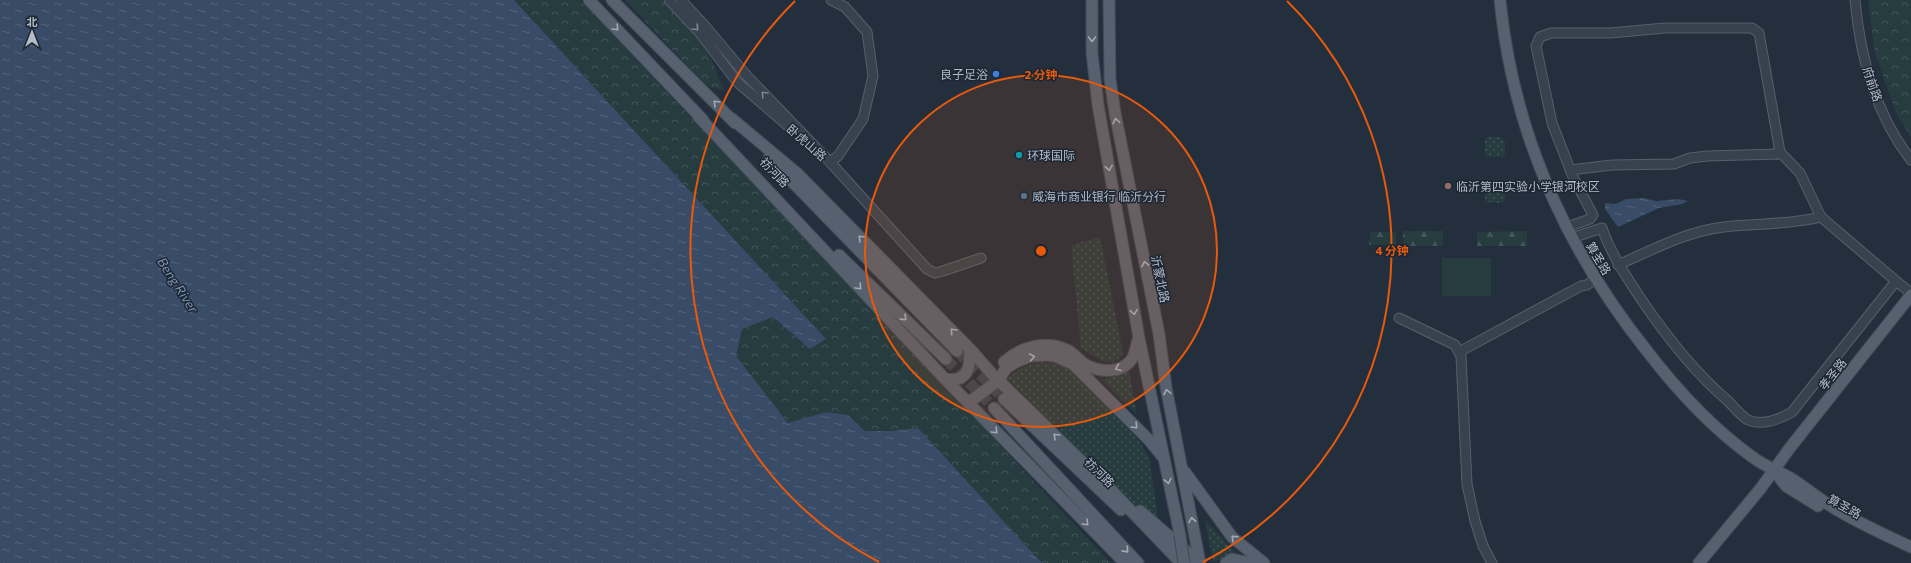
<svg xmlns="http://www.w3.org/2000/svg" width="1911" height="563" font-family="Commissioner,'Noto Sans SC',sans-serif">
<style>
.grass{fill:url(#grass-dots)}
.forest{fill:url(#forest-firs)}
.park{fill:url(#park-crowns)}
.pitch{fill:#263c3f}
.water{fill:url(#water-ripples)}
.lines{fill:none;stroke-linecap:round;stroke-linejoin:round}
.major-tunnel{stroke:#3a4453;stroke-width:11;stroke-dasharray:11 5.5;stroke-linecap:butt}
.minor-casing{stroke:#565f6c;stroke-width:11}
.major-casing{stroke:#414a57;stroke-width:13}
.minor{stroke:#38414e;stroke-width:9}
.major{stroke:#56606e;stroke-width:11}
.major-bridge-casing{stroke:#414a57;stroke-width:13;stroke-linecap:butt}
.major-bridge{stroke:#56606e;stroke-width:11}
.oneway{stroke:#a1aab7}
.oneway2{stroke:#7c8592}
.ring{fill:none;stroke:#e8590c;stroke-width:2}
.shop-dot{fill:#3f7fe0;stroke:#1d2633;stroke-width:1.5}
.culture-dot{fill:#0f9aa8;stroke:#1d2633;stroke-width:1.5}
.education-dot{fill:#8d6e63;stroke:#1d2633;stroke-width:1.5}
.service-dot{fill:#5c6f8a;stroke:#1d2633;stroke-width:1.5}
.labels{text-anchor:middle;dominant-baseline:central;stroke-width:3;stroke-linejoin:round;paint-order:stroke}
.poi-label{font-size:12px;fill:#b4bcc9;stroke:#1d2633;text-anchor:start}
.street-label{font-size:12px;fill:#b4bcc9;stroke:#1d2633}
.water-label{font-size:13px;font-style:italic;fill:#7c92b1;stroke:#1d2633}
.centre{fill:#e8590c;stroke:#1d2633;stroke-width:2}
.ring-label{font-size:12px;text-anchor:middle;font-weight:bold;fill:#e8590c;stroke:#1d2633;stroke-width:3;stroke-linejoin:round;paint-order:stroke}
</style>
<defs>
<pattern id="grass-dots" width="8" height="8" patternUnits="userSpaceOnUse"><rect width="8" height="8" fill="#263c3f"/><path d="M2 2h.1M6 6h.1" fill="none" stroke="#435659" stroke-width="1.8" stroke-linecap="round"/></pattern>
<pattern id="forest-firs" width="22" height="20" patternUnits="userSpaceOnUse"><rect width="22" height="20" fill="#263c3f"/><path d="M5 1l3.5 6h-7zM16 11l3.5 6h-7z" fill="#435659"/></pattern>
<pattern id="park-crowns" width="20" height="18" patternUnits="userSpaceOnUse"><rect width="20" height="18" fill="#263c3f"/><path d="M2 6a3 3 0 1 1 6 0M12 15a3 3 0 1 1 6 0" fill="none" stroke="#435659"/></pattern>
<pattern id="water-ripples" width="26" height="14" patternUnits="userSpaceOnUse"><rect width="26" height="14" fill="#394c67"/><path d="M2 4q2-2 4 0t4 0M15 11q2-2 4 0t4 0" fill="none" stroke="#53647b"/></pattern>
</defs>
<rect width="100%" height="100%" fill="#242f3e"/>
<path class="grass" d="M 1489,137 L 1501,137 L 1505,142 L 1505,155 L 1502,157 L 1487,157 L 1485,155 L 1485,139 Z
M 1488,183 L 1503,183 L 1505,187 L 1505,201 L 1502,203 L 1487,202 L 1485,199 L 1485,186 Z
M 1100,237 L 1123,353 L 1120,358 L 1113,362 L 1102,361 L 1081,348 L 1071,245 Z
M 1037,362 L 1058,363 L 1071,370 L 1135,435 L 1149,457 L 1161,537 L 1007,378 L 1021,368 Z
M 1129,371 L 1137,415 L 1102,380 Z
M 1205,519 L 1236,554 L 1213,562 Z"/>
<path class="forest" d="M 1403,231 L 1443,231 L 1443,246 L 1403,246 Z
M 1527,231 L 1527,246 L 1477,246 L 1477,232 Z
M 1370,232 L 1396,232 L 1396,245 L 1369,245 Z"/>
<path class="park" d="M 514,0 L 580,0 L 1111,563 L 1042,563 L 918,428 L 889,431 L 865,431 L 848,415 L 826,412 L 788,423 L 736,356 L 742,329 L 773,317 L 810,349 L 826,339 Z
M 625,0 L 662,0 L 703,43 L 713,63 L 724,91 L 707,86 Z
M 1868,0 L 1911,0 L 1911,137 L 1896,113 L 1875,53 Z"/>
<path class="pitch" d="M 1442,258 L 1491,258 L 1491,296 L 1442,296 Z"/>
<path class="water" d="M 0,0 L 514,0 L 826,339 L 810,349 L 773,317 L 742,329 L 736,356 L 788,423 L 826,412 L 848,415 L 865,431 L 889,431 L 918,428 L 1042,563 L 0,563 Z
M 1643,198 L 1656,201 L 1678,199 L 1688,201 L 1682,204 L 1659,208 L 1618,227 L 1605,209 L 1605,203 L 1616,204 L 1626,199 Z"/>
<g class="lines">
<path class="major-tunnel" d="M 957,351 L 1004,399
M 946,359 L 994,408"/>
<defs>
<path id="minor" d="M 669,0 L 700,33 L 737,82 L 788,126
M 681,0 L 706,27 L 747,76 L 830,162 L 927,269 L 935,273 L 943,271 L 981,258
M 1855,0 C 1860,56 1876,115 1911,160
M 830,162 L 838,156 L 863,119 L 873,76 L 867,32 L 845,7 L 831,0
M 1570,170 L 1612,165 L 1674,164 L 1690,158 L 1707,156 L 1782,154
M 1573,225 L 1590,219 L 1593,215 L 1573,177 L 1552,123 L 1536,46 L 1540,37 L 1551,33 L 1610,33 L 1665,28 L 1752,28 L 1759,33 L 1780,152 L 1800,173 L 1821,217 L 1896,281
M 1578,236 L 1602,228 C 1611,254 1626,276 1641,299 C 1666,336 1694,372 1728,401 C 1734,407 1741,416 1748,420 C 1762,426 1780,419 1792,412 L 1896,281 L 1911,293
M 1618,265 C 1652,250 1687,231 1724,227 C 1757,223 1789,225 1821,217
M 1399,318 L 1455,345 L 1461,356 L 1467,484 L 1475,521 L 1483,546 L 1492,563
M 1459,352 L 1581,286 L 1587,285 L 1596,278"/>
<path id="major" d="M 589,0 L 703,120
M 612,0 L 735,123
M 1092,0 L 1092,53 L 1098,105 L 1139,338 L 1180,535
M 1109,0 L 1110,79 L 1115,113 L 1159,334 L 1166,387 L 1200,563
M 1500,0 C 1513,132 1565,248 1647,351 C 1677,390 1711,427 1751,456 C 1764,466 1778,471 1792,479 C 1806,488 1819,499 1834,508 C 1858,523 1885,535 1911,547
M 698,116 L 945,379 L 1125,563
M 731,118 L 798,174 L 970,349 L 992,374 L 1113,492 L 1181,563
M 769,158 L 957,351
M 839,255 L 946,359
M 1004,362 C 1021,347 1045,340 1067,350 C 1074,353 1079,361 1086,365 C 1099,372 1121,374 1131,360 C 1135,356 1136,346 1138,340
M 945,379 C 969,383 970,367 970,349
M 1004,399 L 1121,510
M 968,403 L 999,380 L 1006,368 L 1016,362 L 1031,356 L 1048,355 L 1055,356 L 1073,364 L 1149,440 L 1162,456
M 994,408 L 1138,563
M 1185,472 L 1232,537 L 1264,563
M 1776,473 L 1786,486 L 1818,506
M 1140,511 L 1185,550 L 1197,563
M 1226,563 L 1232,559 L 1250,563
M 1699,563 L 1761,488 L 1789,449 L 1911,295"/>
</defs>
<use href="#minor" class="minor-casing"/>
<use href="#major" class="major-casing"/>
<use href="#minor" class="minor"/>
<use href="#major" class="major"/>
<defs>
<path id="major-bridge" d="M 1180,535 L 1184,563"/>
</defs>
<use href="#major-bridge" class="major-bridge-casing"/>
<use href="#major-bridge" class="major-bridge"/>
</g>
<defs><path id="oneway-chevron" d="M-2-3.5L2.5 0L-2 3.5" fill="none" stroke-width="1.6" stroke-linecap="round" stroke-linejoin="round"/></defs>
<g class="oneway">
<use href="#oneway-chevron" transform="translate(616 28) rotate(47)"/>
<use href="#oneway-chevron" transform="translate(1092 39) rotate(90)"/>
<use href="#oneway-chevron" transform="translate(716 103) rotate(-135)"/>
<use href="#oneway-chevron" transform="translate(1116 121) rotate(-101)"/>
<use href="#oneway-chevron" transform="translate(1109 168) rotate(80)"/>
<use href="#oneway-chevron" transform="translate(861 238) rotate(-134)"/>
<use href="#oneway-chevron" transform="translate(1145 264) rotate(-102)"/>
<use href="#oneway-chevron" transform="translate(859 287) rotate(47)"/>
<use href="#oneway-chevron" transform="translate(1134 312) rotate(81)"/>
<use href="#oneway-chevron" transform="translate(904 318) rotate(44)"/>
<use href="#oneway-chevron" transform="translate(953 331) rotate(-134)"/>
<use href="#oneway-chevron" transform="translate(1032 357) rotate(-10)"/>
<use href="#oneway-chevron" transform="translate(1118 368) rotate(159)"/>
<use href="#oneway-chevron" transform="translate(1167 392) rotate(-101)"/>
<use href="#oneway-chevron" transform="translate(1135 426) rotate(45)"/>
<use href="#oneway-chevron" transform="translate(995 431) rotate(46)"/>
<use href="#oneway-chevron" transform="translate(1056 436) rotate(-135)"/>
<use href="#oneway-chevron" transform="translate(1168 481) rotate(77)"/>
<use href="#oneway-chevron" transform="translate(1192 520) rotate(-100)"/>
<use href="#oneway-chevron" transform="translate(1086 523) rotate(46)"/>
<use href="#oneway-chevron" transform="translate(1234 538) rotate(-136)"/>
<use href="#oneway-chevron" transform="translate(1126 550) rotate(48)"/>
</g>
<g class="oneway2">
<use href="#oneway-chevron" transform="translate(696 28) rotate(47)"/>
<use href="#oneway-chevron" transform="translate(764 94) rotate(-134)"/>
</g>
<circle cx="1041" cy="251" r="176" fill="#e8590c" fill-opacity=".12"/>
<g class="ring">
<circle cx="1041" cy="251" r="176"/>
<path d="M879 562A351 351 0 0 1 795 1M1287 1A351 351 0 0 1 1203 562"/>
</g>
<circle class="shop-dot" cx="996" cy="74" r="4"/>
<circle class="culture-dot" cx="1019" cy="155" r="4"/>
<circle class="education-dot" cx="1448" cy="186" r="4"/>
<circle class="service-dot" cx="1024" cy="196" r="4"/>
<g class="labels">
<g class="poi-label">
<text x="988" y="74" text-anchor="end">良子足浴</text>
<text x="1027" y="155">环球国际</text>
<text x="1456" y="186">临沂第四实验小学银河校区</text>
<text x="1032" y="196">威海市商业银行 临沂分行</text>
</g>
<g class="street-label">
<text transform="translate(1873 84) rotate(71)">府前路</text>
<text transform="translate(807 142) rotate(41)">卧虎山路</text>
<text transform="translate(775 172) rotate(46)">祊河路</text>
<text transform="translate(1599 258) rotate(59)">算圣路</text>
<text transform="translate(1161 279) rotate(78)">沂蒙北路</text>
<text transform="translate(1832 374) rotate(-52)">孝圣路</text>
<text transform="translate(1100 472) rotate(44)">祊河路</text>
<text transform="translate(1845 506) rotate(29)">算圣路</text>
</g>
<g class="water-label">
<text transform="translate(178 285) rotate(57)">Beng River</text>
</g>
</g>
<circle cx="1041" cy="251" r="6" class="centre"/>
<g class="ring-label">
<text x="1041" y="79">2 分钟</text>
<text x="1392" y="255">4 分钟</text>
</g>
<g transform="translate(32 32)" stroke="#1d2633" stroke-width="3" paint-order="stroke">
<path d="M0-3L7 15L0 10L-7 15Z" fill="#b4bcc9"/>
<text y="-6" font-size="11" font-weight="bold" text-anchor="middle" fill="#b4bcc9">北</text>
</g>
</svg>
